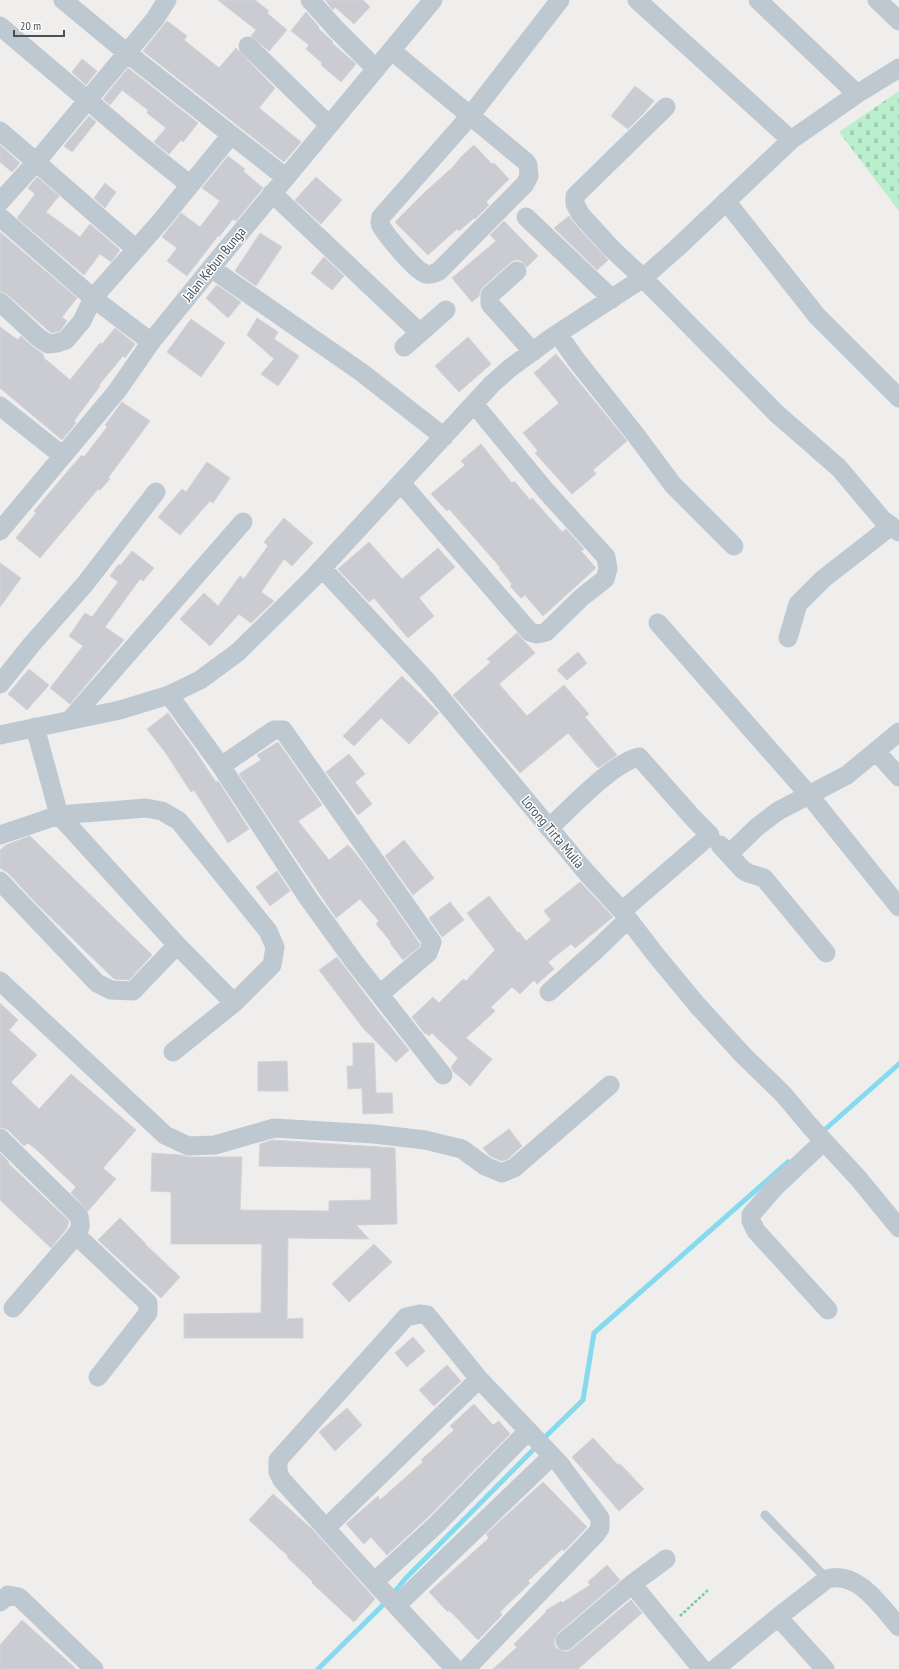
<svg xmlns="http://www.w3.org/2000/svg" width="899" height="1669" font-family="'PT Sans Narrow',sans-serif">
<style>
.cemetery{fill:url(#cemetery-stones)}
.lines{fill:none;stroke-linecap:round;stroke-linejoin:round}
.stream{stroke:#86daed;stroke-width:5}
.building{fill:#caccd2;stroke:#d1d3d9}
.path{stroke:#71ce9e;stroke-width:2.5;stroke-dasharray:3 2;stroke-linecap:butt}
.lane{stroke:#bdc8d0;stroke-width:9}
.street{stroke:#bdc8d0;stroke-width:19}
.labels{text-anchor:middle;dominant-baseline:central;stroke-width:3;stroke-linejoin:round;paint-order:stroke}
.street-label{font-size:14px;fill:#45515b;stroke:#fff}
</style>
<defs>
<pattern id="cemetery-stones" width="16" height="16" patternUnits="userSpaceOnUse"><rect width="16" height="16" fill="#baefcd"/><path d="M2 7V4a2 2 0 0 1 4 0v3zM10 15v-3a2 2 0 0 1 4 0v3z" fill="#a1cfb2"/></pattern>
</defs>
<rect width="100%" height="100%" fill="#f0eded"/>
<path class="cemetery" d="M 899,91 L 899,211 L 839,132 Z"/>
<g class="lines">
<path class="stream" d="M 821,1133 L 899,1064
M 542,1440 L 583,1400 L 594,1333 L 788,1162
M 392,1595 L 406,1578 L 537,1446
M 318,1669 L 387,1601"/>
</g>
<path class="building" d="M 218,0 L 255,0 L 269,11 L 267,13 L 287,30 L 269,51 L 251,36 L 256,30 Z
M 325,0 L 363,0 L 370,7 L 354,24 L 335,7 L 333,10 Z
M 306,12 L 319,27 L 318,28 L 333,42 L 332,43 L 356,64 L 341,82 L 321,65 L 322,63 L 306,49 L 309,45 L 291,31 Z
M 167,21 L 187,36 L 184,40 L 219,68 L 236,48 L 275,88 L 259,108 L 301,142 L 284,162 L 143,51 Z
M 82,59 L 97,71 L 86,85 L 72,72 Z
M 128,68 L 198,123 L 183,142 L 181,140 L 169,154 L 154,142 L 166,128 L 147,113 L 148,110 L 122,90 L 110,105 L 103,99 Z
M 635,86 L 654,101 L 643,114 L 628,129 L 611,116 Z
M 89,116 L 96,122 L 72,152 L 64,146 Z
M 0,145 L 20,163 L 12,172 L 0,162 Z
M 474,145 L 492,164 L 494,163 L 509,179 L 486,202 L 489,205 L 475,219 L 474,218 L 459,231 L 457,229 L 428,255 L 395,222 L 425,192 L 453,167 L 461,157 Z
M 228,156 L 245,169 L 243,171 L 263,188 L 236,221 L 233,219 L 219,237 L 218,236 L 187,276 L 167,261 L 177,248 L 162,237 L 181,213 L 200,227 L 220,201 L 202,188 Z
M 37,177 L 59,196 L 46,212 L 80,237 L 90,224 L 120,250 L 111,262 L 100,254 L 84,275 L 17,218 L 35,194 L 28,188 Z
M 316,177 L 342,200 L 321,224 L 295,200 Z
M 105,183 L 116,192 L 105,208 L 94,198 Z
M 569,216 L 573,222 L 608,260 L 597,270 L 554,228 Z
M 504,221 L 538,256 L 527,267 L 520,260 L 514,260 L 510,263 L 483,287 L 480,291 L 479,296 L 472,302 L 452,278 L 496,241 L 490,235 Z
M 0,232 L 77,298 L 62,317 L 67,321 L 60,331 L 51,333 L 7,294 L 0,291 Z
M 260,233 L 282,247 L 256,286 L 235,271 Z
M 324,257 L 344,276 L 332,290 L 311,273 Z
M 217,285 L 241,302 L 228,318 L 206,298 Z
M 257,318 L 278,332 L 274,339 L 299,356 L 278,386 L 261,374 L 274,359 L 247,335 Z
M 191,319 L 225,343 L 201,377 L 167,352 Z
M 0,327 L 18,340 L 21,336 L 33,347 L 43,354 L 44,358 L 70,380 L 100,343 L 102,344 L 115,328 L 135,344 L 125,358 L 123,356 L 99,385 L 100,386 L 74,421 L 76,423 L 62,440 L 0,388 Z
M 468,337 L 491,364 L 459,392 L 435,366 Z
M 556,354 L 627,441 L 593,470 L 596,474 L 572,494 L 535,453 L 538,451 L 523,433 L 559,403 L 534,373 Z
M 122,402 L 150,421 L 108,478 L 110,479 L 100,490 L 98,489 L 40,558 L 16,538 L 36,513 L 34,511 L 72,466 L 82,455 L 84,457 L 107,427 L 105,425 Z
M 481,444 L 512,483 L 514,481 L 530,500 L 532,498 L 562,532 L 566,529 L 584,549 L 581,551 L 596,568 L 543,616 L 525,595 L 521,598 L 510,586 L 512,584 L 499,568 L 500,567 L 449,509 L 447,511 L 431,494 L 465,465 L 461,461 Z
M 207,462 L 230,478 L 213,503 L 210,501 L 180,535 L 158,517 L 182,489 L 186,492 Z
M 284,518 L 313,543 L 292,566 L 284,559 L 261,592 L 274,601 L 251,623 L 239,614 L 210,646 L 180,619 L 204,593 L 218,606 L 240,576 L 244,579 L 268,546 L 264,542 Z
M 369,542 L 402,579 L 438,548 L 455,567 L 419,598 L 434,616 L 408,638 L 374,598 L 369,602 L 338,569 Z
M 132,551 L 154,568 L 143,581 L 140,579 L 105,627 L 124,640 L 70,704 L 50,688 L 83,646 L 69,636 L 85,613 L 92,617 L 118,582 L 110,576 L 119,564 L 120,566 Z
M 0,563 L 21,578 L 0,607 Z
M 517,633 L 535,653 L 499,684 L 527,716 L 564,685 L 589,714 L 585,717 L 617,755 L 598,768 L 568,733 L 520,773 L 453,695 L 491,662 L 487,659 Z
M 578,652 L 587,663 L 567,680 L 557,670 Z
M 29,669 L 49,685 L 27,710 L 8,694 Z
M 402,676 L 439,713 L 409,744 L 381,718 L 354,746 L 343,736 Z
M 168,713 L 192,746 L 216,782 L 218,781 L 249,829 L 228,843 L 194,790 L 191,792 L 165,752 L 147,729 Z
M 278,742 L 322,805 L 298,821 L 329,860 L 348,845 L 361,860 L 420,944 L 419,947 L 403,960 L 390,943 L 391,942 L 376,924 L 379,921 L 360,899 L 336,918 L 239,774 L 261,760 L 257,755 Z
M 349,754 L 365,774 L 355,782 L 372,804 L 358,815 L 326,772 Z
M 30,836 L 152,955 L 129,980 L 114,979 L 37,904 L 8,873 L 0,868 L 0,850 L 6,845 Z
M 404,840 L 434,878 L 413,895 L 385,856 Z
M 277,871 L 290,891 L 270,906 L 256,887 Z
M 580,882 L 613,917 L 575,948 L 571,944 L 548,962 L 554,969 L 537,984 L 534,980 L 520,994 L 512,987 L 491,1007 L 495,1011 L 466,1038 L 492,1059 L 470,1086 L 453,1071 L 451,1067 L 458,1058 L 432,1033 L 429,1036 L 426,1033 L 425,1034 L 412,1017 L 433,997 L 439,1003 L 463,979 L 466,981 L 495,950 L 467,913 L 489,896 L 518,933 L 519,932 L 526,941 L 551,920 L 544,911 Z
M 450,902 L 464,920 L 442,937 L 429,918 Z
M 337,957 L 377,1010 L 409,1050 L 396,1062 L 363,1028 L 319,970 Z
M 0,1003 L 18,1020 L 9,1030 L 37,1055 L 11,1082 L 39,1109 L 71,1074 L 136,1130 L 103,1168 L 116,1179 L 88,1211 L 71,1193 L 76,1187 L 38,1151 L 28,1143 L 24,1146 L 8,1130 L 0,1127 Z
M 353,1043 L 374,1043 L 376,1093 L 392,1093 L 393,1113 L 363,1114 L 362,1088 L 348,1089 L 347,1066 L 353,1066 Z
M 287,1061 L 288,1091 L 258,1091 L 258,1062 Z
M 509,1129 L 522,1146 L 508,1159 L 502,1161 L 490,1156 L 483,1148 Z
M 273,1140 L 395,1148 L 397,1224 L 356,1225 L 369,1239 L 288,1238 L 287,1319 L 303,1318 L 303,1338 L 184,1338 L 184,1314 L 261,1313 L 262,1244 L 171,1244 L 171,1192 L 151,1191 L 152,1153 L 180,1155 L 188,1157 L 242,1157 L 240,1210 L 329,1211 L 329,1201 L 371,1200 L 371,1168 L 259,1166 L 260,1144 Z
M 0,1153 L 9,1162 L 8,1163 L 69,1221 L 67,1228 L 51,1248 L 0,1200 Z
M 120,1218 L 146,1244 L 145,1244 L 180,1277 L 161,1298 L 98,1240 Z
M 374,1244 L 392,1262 L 349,1302 L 332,1284 Z
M 413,1337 L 425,1351 L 407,1367 L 395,1353 Z
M 447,1365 L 461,1381 L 434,1406 L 419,1390 Z
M 474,1404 L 493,1425 L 499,1421 L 510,1434 L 428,1517 L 387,1555 L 371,1537 L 364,1544 L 346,1524 L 378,1496 L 380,1500 L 423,1462 L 421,1460 L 454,1430 L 450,1426 Z
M 347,1408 L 362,1425 L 335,1451 L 319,1432 Z
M 593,1438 L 618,1465 L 620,1464 L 644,1489 L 619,1511 L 572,1457 Z
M 543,1482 L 587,1527 L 564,1551 L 562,1549 L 528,1581 L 530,1583 L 500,1612 L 502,1615 L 478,1640 L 449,1610 L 448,1612 L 429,1592 L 489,1538 L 486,1534 Z
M 273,1494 L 313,1530 L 375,1599 L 354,1622 L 312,1583 L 313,1582 L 287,1557 L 288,1556 L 249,1520 Z
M 607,1565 L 620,1580 L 558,1633 L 555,1638 L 554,1643 L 556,1648 L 562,1651 L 567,1652 L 572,1649 L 631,1600 L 642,1613 L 578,1669 L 493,1669 L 517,1647 L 514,1644 L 546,1612 L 545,1611 L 561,1601 L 562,1603 L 590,1585 L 588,1582 Z
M 22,1620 L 52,1647 L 76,1669 L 0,1669 L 0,1645 Z"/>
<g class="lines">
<path class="path" d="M 680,1616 L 708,1590"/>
<path class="lane" d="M 765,1515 L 827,1579"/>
<path class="street" d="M 63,0 L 127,53 L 285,177
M 310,0 L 336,29 L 376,69
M 637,0 L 791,140
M 758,0 L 857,94
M 877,0 L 899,21
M 0,26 L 144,148 L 190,185
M 248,46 L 329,125
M 392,51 L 525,161 L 528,165 L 529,176 L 525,184 L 439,271 C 435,273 429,276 424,273 C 415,270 386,235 381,226 C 379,223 380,220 381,217 L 470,116 L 560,0
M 666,107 L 575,196 L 575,204 L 581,215 L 612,249 L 643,278 L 777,414 L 839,468 L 882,519 L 899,532
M 0,131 C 46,170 90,210 136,249
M 272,193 L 420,333
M 726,201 L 817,316 L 899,398
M 0,202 L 37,161 L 155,19 L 167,0
M 0,217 L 93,298 L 151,342
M 526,217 L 612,299
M 211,268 L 361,372 L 444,437
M 517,271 L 490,295 L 490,304 L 533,352
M 0,302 L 39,338 L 48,344 L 57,343 L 66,340 L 82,321 L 93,298 L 160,222 L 231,135
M 558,334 L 577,361 L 635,434 L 673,485 L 734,546
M 404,347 L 446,310
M 0,406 L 63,456
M 401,483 L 530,632 L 537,634 L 546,632 L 582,597 L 605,579 L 608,569 L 606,557 L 546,491 L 474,404
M 0,531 L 117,391 L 151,342 L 211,268 L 433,0
M 322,568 L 426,680 L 586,872 L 622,911 L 655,954 L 698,1006 L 743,1055 L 784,1095 L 809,1125 L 858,1178 L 899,1228
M 658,623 L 809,795 L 899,907
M 788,638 L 798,604 L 823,579 L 891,526
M 0,684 L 32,644 L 85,584 L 156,492
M 169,695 L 221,766 L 308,898 L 355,963 L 443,1075
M 70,720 L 243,522
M 0,735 L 120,710 L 169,695 L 200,680 L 238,652 L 311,580 L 492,384 L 510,368 L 551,338 L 643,278 L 677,248 L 791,140 L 857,94 L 899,68
M 876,751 L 899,777
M 221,766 L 274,730 L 283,730 L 432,942 L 428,953 L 380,994
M 549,828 C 571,808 612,763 639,757 L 694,819 L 710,835 L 622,911
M 0,835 L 59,815 L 35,727
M 720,845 L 743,870 L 748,873 L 764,878 L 826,953
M 729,854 L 757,827 L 778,811 L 847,775 L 899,732
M 0,881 L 97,983 L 111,990 L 133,991 L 177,945
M 0,981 L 165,1135 L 188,1146 L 215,1145 L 274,1128 L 374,1134 L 425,1140 L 462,1149 L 485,1166 L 502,1173 L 514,1168 L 610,1085
M 549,992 L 595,951 L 628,919
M 173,1052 L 234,1003 L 272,965 L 275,947 L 268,931 L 179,821 L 162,811 L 146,808 L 59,815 L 177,945 L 234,1003
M 0,1138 L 79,1216 C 81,1225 81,1228 76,1235 L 13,1308
M 824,1141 L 775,1187 L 751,1215 L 751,1221 L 756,1231 L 828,1310
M 76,1235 L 148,1303 L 148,1313 L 98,1377
M 326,1528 L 479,1379
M 374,1582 L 436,1525 L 528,1431
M 632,1584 L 702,1669
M 0,1602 L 8,1595 L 19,1597 L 94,1669
M 397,1605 L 552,1456
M 778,1617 L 825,1669
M 565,1641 L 632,1584 L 666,1559
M 455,1669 L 379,1587 L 282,1480 L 278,1472 L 278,1460 L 406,1317 L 420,1314 L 427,1315 L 479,1379 L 559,1463 L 600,1518 L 600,1528 L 596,1534 L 466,1669
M 715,1669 L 778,1617 L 827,1579 C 858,1570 881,1607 899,1627"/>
</g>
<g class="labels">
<g class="street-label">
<text transform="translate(214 264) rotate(-51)">Jalan Kebun Bunga</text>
<text transform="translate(553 832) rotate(50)">Lorong Tirta Mulia</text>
</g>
</g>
<path d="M14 30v6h50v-6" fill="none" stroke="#45515b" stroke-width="2"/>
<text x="20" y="30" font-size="12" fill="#45515b" stroke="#ffffff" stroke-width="3" paint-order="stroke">20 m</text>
</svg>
